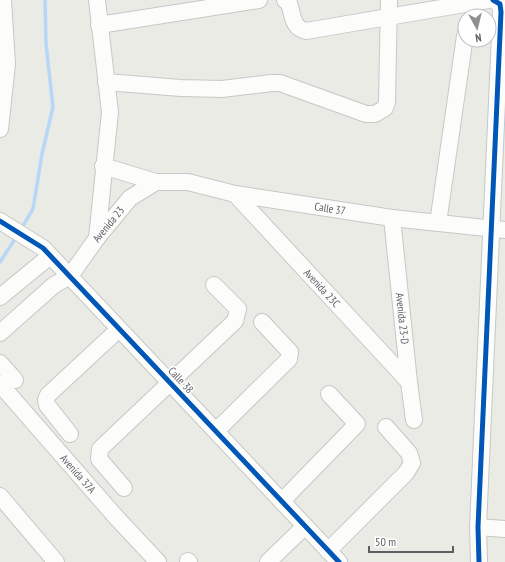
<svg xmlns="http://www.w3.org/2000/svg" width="505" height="562" font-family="'PT Sans Narrow',sans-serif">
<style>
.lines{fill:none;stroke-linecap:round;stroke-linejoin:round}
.stream{stroke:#b8d7f7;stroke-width:3.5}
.minor-casing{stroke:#c7c8c6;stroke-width:18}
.minor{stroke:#fcfcfb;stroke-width:16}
.cycleway-casing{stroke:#fff;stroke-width:8}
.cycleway{stroke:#0057b8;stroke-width:5}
.labels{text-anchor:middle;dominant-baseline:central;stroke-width:3;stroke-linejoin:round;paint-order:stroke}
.street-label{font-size:11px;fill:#5b5e63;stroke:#fff}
</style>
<rect width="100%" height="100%" fill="#ebebe6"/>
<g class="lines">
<path class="stream" d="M 21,229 L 33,209 L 42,154 L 53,107 L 46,44 L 45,0
M 0,262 L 17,236"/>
<defs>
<g id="minor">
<path d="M 97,0 L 110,112 L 97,238"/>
<path d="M 285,0 L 289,3 C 293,15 292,28 306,31 L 488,0"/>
<path d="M 99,25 L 259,0"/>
<path d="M 106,82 L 181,88 L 222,89 L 272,83 L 280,83 L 366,114 L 375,114 L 385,108 L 387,102 L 389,0"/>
<path d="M 0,129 L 7,64 L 3,0"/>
<path id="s1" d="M 103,166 L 156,182 L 188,182 L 235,194 L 392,218 L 505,230"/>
<path id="s2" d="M 235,194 L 409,382"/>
<path id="s3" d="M 392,218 L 409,382 L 414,420"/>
<path d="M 0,221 L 43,248 L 339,562"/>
<path d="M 438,223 L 465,36"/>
<path d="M 0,297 L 50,256"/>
<path id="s4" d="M 0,333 L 54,285 L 70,276 L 97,238 L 130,198 L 156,182"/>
<path d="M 0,363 L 15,380"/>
<path id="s5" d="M 0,384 L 115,516 L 158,562"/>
<path d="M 216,431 L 289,359 L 290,352 L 262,322"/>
<path d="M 70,434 L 47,405 L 46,400 L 48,395 L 119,329"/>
<path d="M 124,488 L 99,459 L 100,449 L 235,321 L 238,309 L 214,285"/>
<path d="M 0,496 L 56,562"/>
<path d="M 282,501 L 357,424 L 329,394"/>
<path d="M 478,527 L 505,529"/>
<path d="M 328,551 L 406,473 L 412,463 L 409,453 L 386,427"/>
<path d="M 188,561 L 189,562"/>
<path d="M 268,562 L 305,526"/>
<path d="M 479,562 L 478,527 L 501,12 L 500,4 L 493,0"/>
</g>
</defs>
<use href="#minor" class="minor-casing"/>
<use href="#minor" class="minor"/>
<defs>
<path id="cycleway" d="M 0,221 L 43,248 L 339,562
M 479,562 L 478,527 L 501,12 L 500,4 L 493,0"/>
</defs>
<use href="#cycleway" class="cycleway-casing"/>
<use href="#cycleway" class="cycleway"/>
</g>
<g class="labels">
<g class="street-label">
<text stroke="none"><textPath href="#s1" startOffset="232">Calle 37</textPath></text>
<text stroke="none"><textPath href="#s4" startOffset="155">Avenida 23</textPath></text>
<text stroke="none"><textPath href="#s2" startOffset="128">Avenida 23C</textPath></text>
<text stroke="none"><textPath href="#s3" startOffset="101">Avenida 23-D</textPath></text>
<text transform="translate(181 380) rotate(47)">Calle 38</text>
<text stroke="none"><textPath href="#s5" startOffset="119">Avenida 37A</textPath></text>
</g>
</g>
<g transform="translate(477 28) rotate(172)"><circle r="19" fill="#ffffff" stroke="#bdbfc1"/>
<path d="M0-3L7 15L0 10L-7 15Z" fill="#8d8f91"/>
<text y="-6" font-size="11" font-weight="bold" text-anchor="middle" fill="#5b5e63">N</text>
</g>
<path d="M369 546v6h84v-6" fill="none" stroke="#5b5e63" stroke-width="2"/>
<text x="375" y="546" font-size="12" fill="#5b5e63" stroke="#ffffff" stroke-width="3" paint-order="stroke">50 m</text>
</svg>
